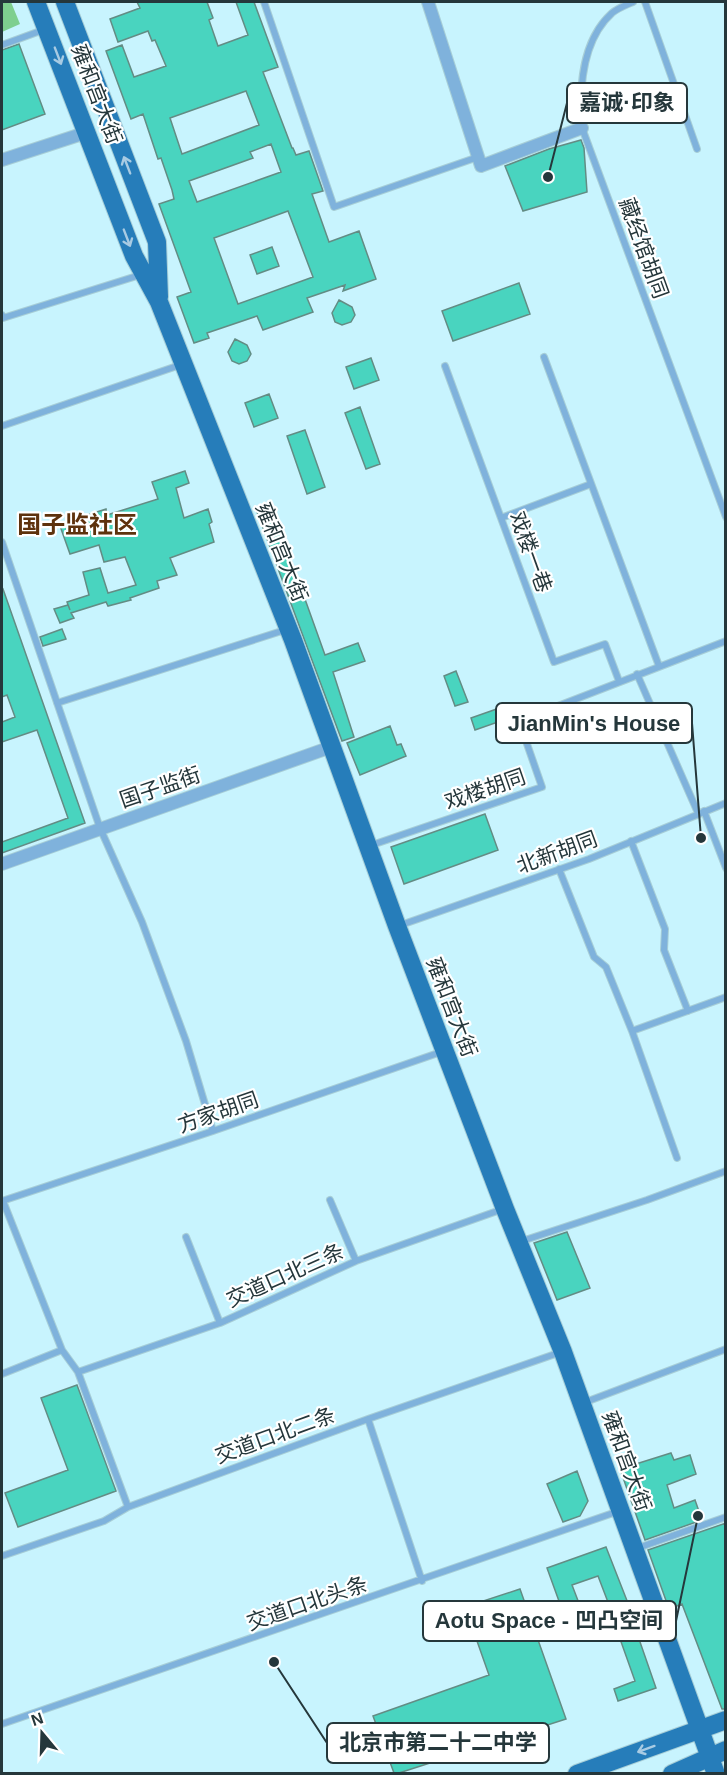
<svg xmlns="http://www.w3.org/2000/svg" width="727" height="1775" font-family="Helvetica,'Noto Sans SC',sans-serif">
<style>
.green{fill:#7ecf8f}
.building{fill:#49d4bf;stroke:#638c84;stroke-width:1.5;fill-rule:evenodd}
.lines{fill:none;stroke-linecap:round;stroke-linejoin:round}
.lane-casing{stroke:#a7ced7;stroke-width:8}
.street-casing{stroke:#a7ced7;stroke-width:14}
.primary-casing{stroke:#a7ced7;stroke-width:20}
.lane{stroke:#7fb2dc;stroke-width:6}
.street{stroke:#7fb2dc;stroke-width:12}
.primary{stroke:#267dba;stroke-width:18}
.oneway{stroke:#a8cbe3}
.labels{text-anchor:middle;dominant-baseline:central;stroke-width:4.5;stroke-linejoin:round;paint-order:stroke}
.street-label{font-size:21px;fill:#25373b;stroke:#fff}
.quarter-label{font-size:24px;font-weight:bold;fill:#5e320d;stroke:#fff}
.leader{fill:none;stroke:#25373b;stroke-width:2}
.callout-dot{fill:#25373b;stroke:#fff;stroke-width:2}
.callout{fill:#fff;stroke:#25373b;stroke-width:2}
.callout-label{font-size:22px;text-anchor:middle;font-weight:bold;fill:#25373b}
</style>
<rect width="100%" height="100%" fill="#c8f4fe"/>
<path class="green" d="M 2,2 L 11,2 L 20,24 L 2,32 Z"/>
<path class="building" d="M 137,2 L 207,2 L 213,18 L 209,20 L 218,46 L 248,35 L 236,2 L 254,2 L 278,67 L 263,72 L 292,148 L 293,148 L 296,155 L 309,151 L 323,191 L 312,194 L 329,242 L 359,231 L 376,279 L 343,291 L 345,285 L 307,298 L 313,312 L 263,330 L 257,316 L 207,333 L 209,338 L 194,343 L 177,297 L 191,292 L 159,204 L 174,199 L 172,190 L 161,158 L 158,159 L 143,114 L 131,119 L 106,51 L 122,45 L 134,77 L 166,66 L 155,40 L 152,41 L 148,31 L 118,42 L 110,19 L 140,8 ZM 246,91 L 259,125 L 182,154 L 170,118 ZM 271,144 L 281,172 L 197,202 L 189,181 L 253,158 L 250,152 ZM 288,211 L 313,277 L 238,304 L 214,238 Z
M 19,44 L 45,114 L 2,130 L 2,50 Z
M 581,140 L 584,148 L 587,192 L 523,211 L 505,166 L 549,149 Z
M 272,247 L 279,266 L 257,274 L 250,255 Z
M 519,283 L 530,314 L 453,341 L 442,311 Z
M 339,300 L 352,307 L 355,315 L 351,322 L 342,325 L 335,322 L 332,313 Z
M 235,339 L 247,345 L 251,354 L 247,361 L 239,364 L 232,361 L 228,352 Z
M 371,358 L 379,380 L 354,389 L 346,367 Z
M 269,394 L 278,418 L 254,427 L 245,403 Z
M 360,407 L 380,464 L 366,469 L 345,413 Z
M 305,430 L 325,487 L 307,494 L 287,436 Z
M 185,471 L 189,483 L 176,488 L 184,518 L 208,509 L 212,522 L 209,524 L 214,542 L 170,558 L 177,575 L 157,581 L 159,588 L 130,598 L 131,600 L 108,606 L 106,602 L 71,613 L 74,618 L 60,623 L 54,609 L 68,605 L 70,610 L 67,602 L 89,595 L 83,572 L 100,568 L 108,593 L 136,585 L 125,557 L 104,562 L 99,545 L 70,554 L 60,526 L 79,519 L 78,518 L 106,509 L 107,515 L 158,499 L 152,482 Z
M 272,507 L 325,655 L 358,643 L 365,661 L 333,672 L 354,737 L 342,741 L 257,512 Z
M 3,589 L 85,823 L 2,853 L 2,842 L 68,818 L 37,730 L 2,742 L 2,722 L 15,717 L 7,695 L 2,697 L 2,590 Z
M 62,629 L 66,639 L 43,646 L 40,637 Z
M 456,671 L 468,702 L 455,706 L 444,676 Z
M 508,705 L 512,717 L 475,730 L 471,718 Z
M 390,726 L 397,745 L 401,744 L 406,756 L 360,775 L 347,743 Z
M 485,814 L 498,850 L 404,884 L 391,847 Z
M 567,1232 L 590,1288 L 557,1300 L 534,1243 Z
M 77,1385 L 116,1491 L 18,1527 L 5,1493 L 68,1470 L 41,1398 Z
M 671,1453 L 674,1460 L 690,1455 L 696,1474 L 667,1485 L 674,1508 L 695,1500 L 702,1520 L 645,1540 L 620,1469 Z
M 577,1471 L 588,1501 L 580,1516 L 563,1522 L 547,1484 Z
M 726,1523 L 726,1709 L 722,1709 L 682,1604 L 669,1609 L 648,1550 Z
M 606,1547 L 633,1616 L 631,1616 L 656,1688 L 618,1701 L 614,1689 L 635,1681 L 614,1622 L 572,1637 L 547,1568 ZM 598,1576 L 611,1610 L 585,1619 L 572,1585 Z
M 520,1589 L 566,1719 L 399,1773 L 394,1773 L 373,1716 L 489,1675 L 465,1607 Z"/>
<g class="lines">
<defs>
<path id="lane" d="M 264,2 L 334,207 L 478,157
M 633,2 C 626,5 618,8 612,13 C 581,41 579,89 582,128 L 726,517
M 645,2 L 697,149
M 2,45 L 43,30
M 2,315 L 3,318 L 140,275
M 544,357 L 659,666
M 445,366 L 554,662 L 605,644 L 619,681
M 2,426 L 183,364
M 501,518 L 591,484
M 2,542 L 100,828 L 142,922 L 186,1041 L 213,1131
M 637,674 L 698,813
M 57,703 L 288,629
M 704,811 L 726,868
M 631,841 L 665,929 L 664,950 L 688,1011
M 369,846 L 542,787 L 519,721 L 726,641
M 559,869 L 594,957 L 606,967 L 632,1031
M 398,926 L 589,859 L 726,803
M 677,1158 L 632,1031 L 726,997
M 330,1200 L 356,1261
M 2,1201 L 213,1131 L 441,1052
M 3,1201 L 62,1350 L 78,1372 L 128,1507
M 186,1237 L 220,1323
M 519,1242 L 647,1200 L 726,1171
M 78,1372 L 220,1323 L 356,1261 L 503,1209
M 2,1374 L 62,1350
M 583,1403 L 726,1349
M 368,1419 L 422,1581
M 635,1549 L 726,1517
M 2,1556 L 104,1521 L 128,1507 L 368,1419 L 561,1352
M 2,1724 L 619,1511"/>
<path id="street" d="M 428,2 L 481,166 L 582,128
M 2,160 L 88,132
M 2,864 L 331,747"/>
<path id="primary" d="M 36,2 L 134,256 L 159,302 L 293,640 L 397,926 L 505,1209 L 563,1352 L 716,1774
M 65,2 L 157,242 L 159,297
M 577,1774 L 726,1720
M 672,1774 L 726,1750"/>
</defs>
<use href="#lane" class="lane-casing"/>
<use href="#street" class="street-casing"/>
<use href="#primary" class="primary-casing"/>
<use href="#lane" class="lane"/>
<use href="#street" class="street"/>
<use href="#primary" class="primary"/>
</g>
<defs><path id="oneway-shaft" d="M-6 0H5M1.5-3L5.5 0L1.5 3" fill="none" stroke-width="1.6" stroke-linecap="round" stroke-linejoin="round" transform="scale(1.5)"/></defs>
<g class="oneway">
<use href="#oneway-shaft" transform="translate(58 56) rotate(69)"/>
<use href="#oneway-shaft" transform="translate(127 165) rotate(-111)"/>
<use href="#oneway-shaft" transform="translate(127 238) rotate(69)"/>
<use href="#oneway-shaft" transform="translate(646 1749) rotate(160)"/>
</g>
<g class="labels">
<g class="street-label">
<text transform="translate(97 94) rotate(69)">雍和宫大街</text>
<text transform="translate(644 248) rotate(70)">藏经馆胡同</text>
<text transform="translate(282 552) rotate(68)">雍和宫大街</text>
<text transform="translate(531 552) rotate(70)">戏楼一巷</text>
<text transform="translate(160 787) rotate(-19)">国子监街</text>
<text transform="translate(485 789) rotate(-19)">戏楼胡同</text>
<text transform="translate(557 852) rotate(-20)">北新胡同</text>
<text transform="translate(452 1007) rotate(69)">雍和宫大街</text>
<text transform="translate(218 1112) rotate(-19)">方家胡同</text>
<text transform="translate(285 1275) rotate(-24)">交道口北三条</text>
<text transform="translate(275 1435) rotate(-20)">交道口北二条</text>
<text transform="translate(627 1461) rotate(70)">雍和宫大街</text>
<text transform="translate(307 1603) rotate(-19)">交道口北头条</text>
</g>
<g class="quarter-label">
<text x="77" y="524">国子监社区</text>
</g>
</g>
<path class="leader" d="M548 177L567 103M701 838L692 723M698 1516L676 1621M274 1662L327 1743"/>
<g class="callout-dot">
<circle cx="548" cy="177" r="6"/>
<circle cx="701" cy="838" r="6"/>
<circle cx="698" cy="1516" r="6"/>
<circle cx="274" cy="1662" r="6"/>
</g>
<g class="callout">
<rect x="567" y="83" width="120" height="40" rx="6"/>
<rect x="496" y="703" width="196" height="40" rx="6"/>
<rect x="423" y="1601" width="253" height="40" rx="6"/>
<rect x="327" y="1723" width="222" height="40" rx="6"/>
</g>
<g class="callout-label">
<text x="627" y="110">嘉诚·印象</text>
<text x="594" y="731">JianMin's House</text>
<text x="549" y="1628">Aotu Space - 凹凸空间</text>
<text x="438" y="1750">北京市第二十二中学</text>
</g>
<rect width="727" height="1775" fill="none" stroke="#25373b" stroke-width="6"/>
<g transform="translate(42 1733) rotate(341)" stroke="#ffffff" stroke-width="4.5" paint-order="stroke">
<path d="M0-4.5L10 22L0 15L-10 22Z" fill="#25373b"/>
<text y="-9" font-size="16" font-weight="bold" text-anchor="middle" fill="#25373b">N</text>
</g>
</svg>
